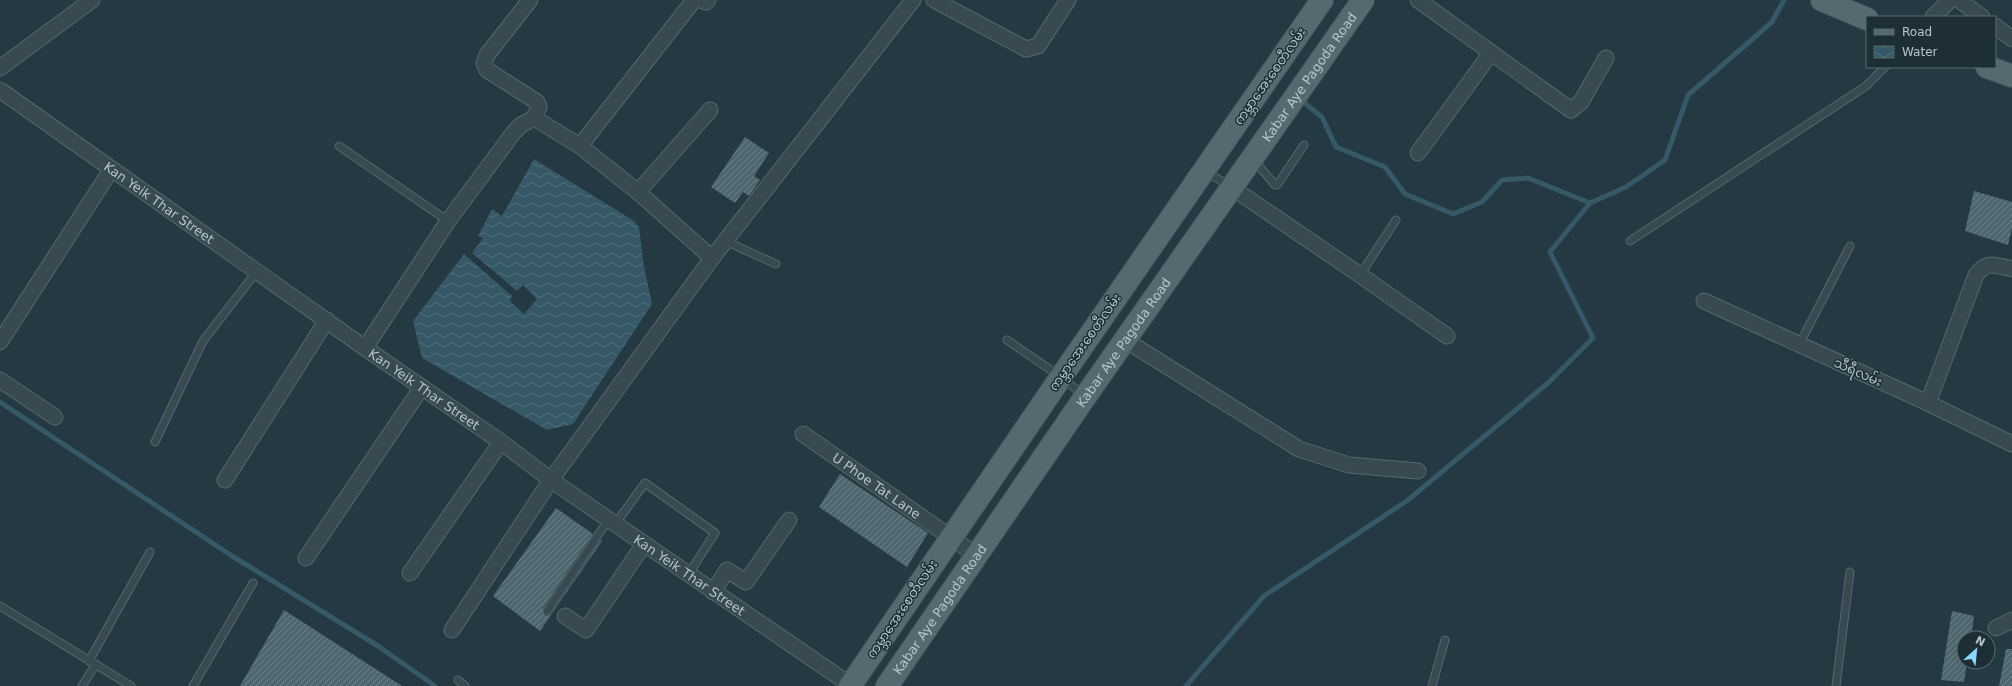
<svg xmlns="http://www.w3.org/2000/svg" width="2012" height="686" font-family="'DejaVu Sans','Noto Sans Myanmar',sans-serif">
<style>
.water{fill:url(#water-waves)}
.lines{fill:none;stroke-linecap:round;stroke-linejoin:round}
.stream{stroke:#355966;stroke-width:5}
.building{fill:url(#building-hatch)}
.service-casing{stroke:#56676e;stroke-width:9}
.minor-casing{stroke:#56676e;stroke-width:17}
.primary-casing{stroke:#44565c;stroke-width:24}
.service{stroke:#384a50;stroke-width:7}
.minor{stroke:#384a50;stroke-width:15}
.primary{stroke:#566970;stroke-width:22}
.labels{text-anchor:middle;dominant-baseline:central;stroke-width:3;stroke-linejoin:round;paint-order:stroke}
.street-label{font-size:13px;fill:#b4c4cb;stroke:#1d2f35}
</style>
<defs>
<pattern id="water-waves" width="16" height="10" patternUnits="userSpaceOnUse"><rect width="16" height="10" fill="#355966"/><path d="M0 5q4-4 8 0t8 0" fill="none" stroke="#506f7b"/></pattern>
<pattern id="building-hatch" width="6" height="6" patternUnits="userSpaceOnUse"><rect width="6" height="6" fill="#4e666e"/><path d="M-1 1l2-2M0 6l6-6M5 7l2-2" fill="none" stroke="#6d8188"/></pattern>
</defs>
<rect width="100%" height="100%" fill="#243941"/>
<path class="water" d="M 534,159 L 634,221 L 639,227 L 644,267 L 652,304 L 573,424 L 547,430 L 422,358 L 413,321 L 464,254 L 512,296 L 510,301 L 524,314 L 537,299 L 523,285 L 517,291 L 472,253 L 483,238 L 478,236 L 492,209 L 502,216 Z"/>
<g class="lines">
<path class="stream" d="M 1302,101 L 1322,117 L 1336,147 L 1385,167 L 1405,194 L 1453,214 L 1482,202 L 1502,180 L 1528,178 L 1590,203 L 1626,187 L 1665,160 L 1688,95 L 1772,22 L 1784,0
M 0,402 L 232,556 L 378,646 L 435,686
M 1186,686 L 1264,596 L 1408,500 L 1548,383 L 1593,338 L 1550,252 L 1590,203"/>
</g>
<path class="building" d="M 745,137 L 769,153 L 754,176 L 760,180 L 749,196 L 743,192 L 735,203 L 711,187 Z
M 1974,191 L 2012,202 L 2012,228 L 2008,245 L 1965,231 Z
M 840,474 L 928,533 L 907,567 L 819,507 Z
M 556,508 L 593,534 L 543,608 L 544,615 L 547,616 L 551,614 L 601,540 L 602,541 L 540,631 L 493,596 Z
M 284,610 L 402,686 L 240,686 Z
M 1952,611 L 1974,616 L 1971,638 L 1964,638 L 1964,662 L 1967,662 L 1964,682 L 1941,680 Z
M 2006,649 L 2012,649 L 2012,686 L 1999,686 Z"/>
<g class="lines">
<defs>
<path id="service" d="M 339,146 L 448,221
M 1254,160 L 1275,185 L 1277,185 L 1304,145
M 1206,171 L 1229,186
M 725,241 L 776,264
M 1630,241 L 1866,86 L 1885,67
M 1360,275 L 1396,220
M 1007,340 L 1061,377 L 1083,395
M 1799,345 L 1850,246
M 155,442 L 203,341 L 257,271
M 616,523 L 645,483 L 715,533 L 688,575
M 0,606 L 131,686
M 547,611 L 609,519
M 89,661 L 150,552
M 458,680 L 465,686
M 82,686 L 96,664
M 193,686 L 253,583
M 1432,686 L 1445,640
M 1836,686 L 1850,572"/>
<g id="minor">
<path d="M 701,0 L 706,2 L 708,0"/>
<path d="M 934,0 L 1026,49 L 1038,46 L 1068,0"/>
<path d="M 1418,0 L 1571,110 L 1581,102 L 1606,58"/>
<path d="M 1959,0 L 1982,17"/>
<path d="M 1933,17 L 1950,0"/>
<path d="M 1995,26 L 2012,39"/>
<path d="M 0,68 L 92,0"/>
<path id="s1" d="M 0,90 L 365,348 L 501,442 L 551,480 L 852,686"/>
<path d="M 534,118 L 580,146 L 638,192 L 712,258"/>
<path d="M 580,146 L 694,0"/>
<path d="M 1418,153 L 1491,53"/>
<path d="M 1231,187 L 1360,275 L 1447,336"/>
<path d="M 638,192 L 710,110"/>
<path d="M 1704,301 L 1928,403 L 2012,444"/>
<path d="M 1125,340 L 1299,449 L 1349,465 L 1418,471"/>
<path d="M 0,342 L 111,170"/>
<path d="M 365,348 L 448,221 L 514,132 L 521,125 L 534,118 L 539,107 L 537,102 L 487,70 L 484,63 L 487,55 L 530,0"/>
<path d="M 0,380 L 55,417"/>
<path d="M 1928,403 L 1976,275 C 1987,260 1995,265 2012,269"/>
<path id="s2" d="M 803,434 L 976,555"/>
<path d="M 225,480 L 327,320"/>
<path d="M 306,558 L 422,387"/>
<path d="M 410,573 L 501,442"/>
<path d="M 713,592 L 727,570 L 746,582 L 789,520"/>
<path d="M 565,616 L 586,630 L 644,544"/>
<path d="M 1996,628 L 2012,620"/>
<path d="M 452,630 L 551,480 L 712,258 L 913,0"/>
</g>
<g id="primary">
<path d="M 1822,0 L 1867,19"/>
<path d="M 1987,67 L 2012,76"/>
<path d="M 850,686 L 1061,377 L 1322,0"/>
<path id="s3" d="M 887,686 L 1085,397 L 1363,0"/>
</g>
</defs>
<use href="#service" class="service-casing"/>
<use href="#minor" class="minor-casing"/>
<use href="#primary" class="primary-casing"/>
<use href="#service" class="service"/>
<use href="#minor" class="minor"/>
<use href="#primary" class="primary"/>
</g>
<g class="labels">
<g class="street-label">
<text transform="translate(1270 76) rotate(-55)">ကမ္ဘာအေးစေတီလမ်း</text>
<text stroke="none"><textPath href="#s3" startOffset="741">Kabar Aye Pagoda Road</textPath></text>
<text stroke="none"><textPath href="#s1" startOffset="195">Kan Yeik Thar Street</textPath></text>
<text transform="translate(1085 342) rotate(-55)">ကမ္ဘာအေးစေတီလမ်း</text>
<text stroke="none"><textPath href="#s3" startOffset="417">Kabar Aye Pagoda Road</textPath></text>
<text transform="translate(1858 372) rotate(24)">သီရီလမ်း</text>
<text stroke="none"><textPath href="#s1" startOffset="519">Kan Yeik Thar Street</textPath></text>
<text stroke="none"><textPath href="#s2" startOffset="90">U Phoe Tat Lane</textPath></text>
<text stroke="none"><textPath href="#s1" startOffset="843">Kan Yeik Thar Street</textPath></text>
<text transform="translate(902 609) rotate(-56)">ကမ္ဘာအေးစေတီလမ်း</text>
<text stroke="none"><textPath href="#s3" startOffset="93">Kabar Aye Pagoda Road</textPath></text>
</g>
</g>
<rect x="1866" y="16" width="130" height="52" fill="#1d2f35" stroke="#596b71"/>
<rect x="1874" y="29" width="20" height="6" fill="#566970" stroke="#596b71"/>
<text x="1902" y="36" font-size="12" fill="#b4c4cb">Road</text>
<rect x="1874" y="46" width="20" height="12" fill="url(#water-waves)" stroke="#596b71"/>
<text x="1902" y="56" font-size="12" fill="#b4c4cb">Water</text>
<g transform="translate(1976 650) rotate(27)"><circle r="19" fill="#1d2f35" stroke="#596b71"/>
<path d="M0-3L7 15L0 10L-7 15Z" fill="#87dafd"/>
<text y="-6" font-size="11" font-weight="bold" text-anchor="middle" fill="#b4c4cb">N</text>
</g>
</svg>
